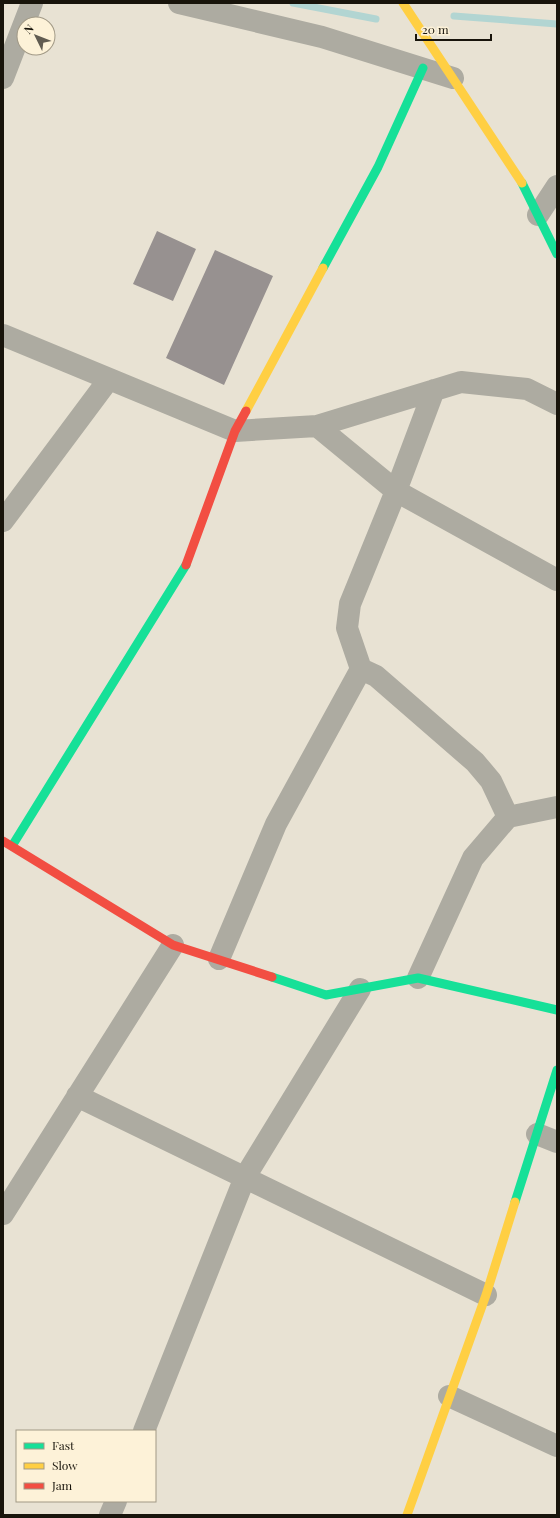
<svg xmlns="http://www.w3.org/2000/svg" width="560" height="1518" font-family="'Playfair Display',serif">
<style>
.lines{fill:none;stroke-linecap:round;stroke-linejoin:round}
.stream{stroke:#b2d5d2;stroke-width:7}
.building{fill:#979190}
.street{stroke:#adaba1;stroke-width:22}
.fast{stroke:#16e098;stroke-width:9}
.slow{stroke:#ffcf43;stroke-width:9}
.jam{stroke:#f24e42;stroke-width:9}
</style>
<rect width="100%" height="100%" fill="#e8e2d3"/>
<g class="lines">
<path class="stream" d="M 293,3 L 376,19
M 454,16 L 557,24"/>
</g>
<path class="building" d="M 157,231 L 196,249 L 173,301 L 133,284 Z
M 215,250 L 273,276 L 224,385 L 166,358 Z"/>
<g class="lines">
<path class="street" d="M 179,3 L 322,37 L 453,78
M 3,78 L 32,3
M 538,215 L 557,186
M 3,335 L 235,431 L 317,426 L 461,382 L 527,389 L 557,404
M 434,390 L 396,491 L 350,604 L 347,628 L 361,669 L 376,676 L 475,762 L 491,781 L 508,817
M 317,426 L 396,491 L 557,580
M 3,521 L 109,379
M 219,959 L 276,824 L 361,669
M 418,978 L 473,858 L 508,817 L 557,807
M 77,1096 L 486,1295
M 537,1134 L 557,1142
M 3,1214 L 173,945
M 449,1396 L 557,1446
M 144,1431 L 245,1177 L 360,989
M 110,1515 L 116,1501"/>
<path class="fast" d="M 522,183 L 557,254
M 323,268 L 378,167 L 423,68
M 12,846 L 186,565
M 272,977 L 326,995 L 418,978 L 557,1010
M 515,1202 L 557,1070"/>
<path class="slow" d="M 403,3 L 522,183
M 246,411 L 323,268
M 407,1515 L 486,1295 L 515,1202"/>
<path class="jam" d="M 186,565 L 235,431 L 246,411
M 3,841 L 173,945 L 272,977"/>
</g>
<rect width="560" height="1518" fill="none" stroke="#18140b" stroke-width="8"/>
<rect x="16" y="1430" width="140" height="72" fill="#fdf2d8" stroke="#a19986"/>
<rect x="24" y="1443" width="20" height="6" fill="#16e098" stroke="#a19986"/>
<text x="52" y="1450" font-size="12" fill="#18140b">Fast</text>
<rect x="24" y="1463" width="20" height="6" fill="#ffcf43" stroke="#a19986"/>
<text x="52" y="1470" font-size="12" fill="#18140b">Slow</text>
<rect x="24" y="1483" width="20" height="6" fill="#f24e42" stroke="#a19986"/>
<text x="52" y="1490" font-size="12" fill="#18140b">Jam</text>
<g transform="translate(36 36) rotate(313)"><circle r="19" fill="#fdf2d8" stroke="#a19986"/>
<path d="M0-3L7 15L0 10L-7 15Z" fill="#615c51"/>
<text y="-6" font-size="11" font-weight="bold" text-anchor="middle" fill="#18140b">N</text>
</g>
<path d="M416 34v6h75v-6" fill="none" stroke="#18140b" stroke-width="2"/>
<text x="422" y="34" font-size="12" fill="#18140b" stroke="#fdf2d8" stroke-width="3" paint-order="stroke">20 m</text>
</svg>
